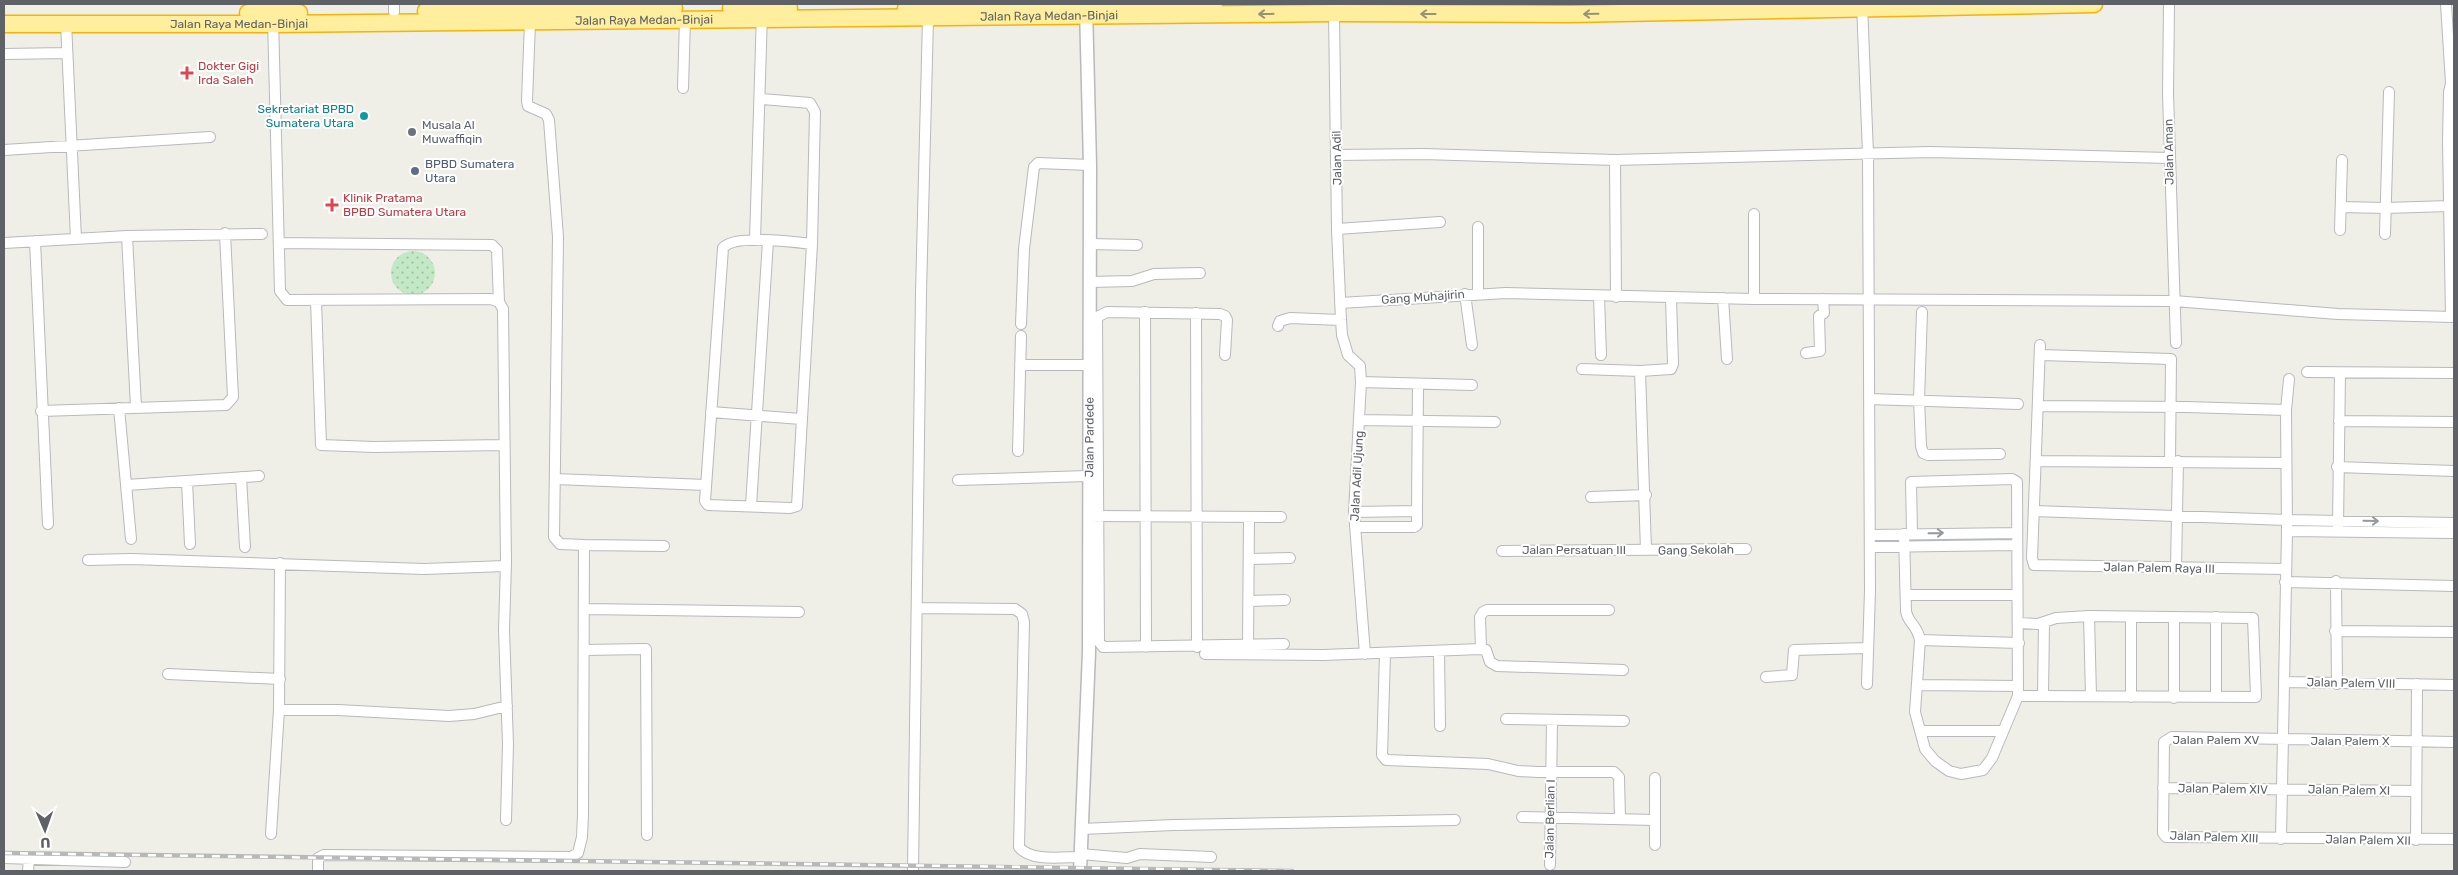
<svg xmlns="http://www.w3.org/2000/svg" width="2458" height="875" font-family="Rubik,sans-serif">
<style>
.green{fill:url(#green-dots)}
.lines{fill:none;stroke-linecap:round;stroke-linejoin:round}
.minor-casing{stroke:#b7b9bd;stroke-width:12}
.tertiary-casing{stroke:#b7b9bd;stroke-width:15}
.trunk-casing{stroke:#f7b300;stroke-width:19}
.minor{stroke:#fff;stroke-width:10}
.tertiary{stroke:#fff;stroke-width:12}
.trunk{stroke:#feee9e;stroke-width:16}
.rail-casing{stroke:#b7b8b8;stroke-width:4.5}
.rail{stroke:#fff;stroke-width:2.5;stroke-dasharray:8;stroke-linecap:butt}
.oneway{stroke:#96937a}
.oneway2{stroke:#96999c}
.health-dot{fill:#e0444e;stroke:#fff;stroke-width:2}
.culture-dot{fill:#0f9aa8;stroke:#fff;stroke-width:2}
.worship-dot{fill:#6b7280;stroke:#fff;stroke-width:2}
.service-dot{fill:#5c6f8a;stroke:#fff;stroke-width:2}
.labels{text-anchor:middle;dominant-baseline:central;stroke-width:4;stroke-linejoin:round;paint-order:stroke}
.street-label{font-size:12px;fill:#5e6267;stroke:#fff}
.health-label{font-size:12px;fill:#be3a42;stroke:#fff;text-anchor:start}
.culture-label{font-size:12px;fill:#0d838f;stroke:#fff;text-anchor:end}
.worship-label{font-size:12px;fill:#5b616d;stroke:#fff;text-anchor:start}
.service-label{font-size:12px;fill:#4e5e75;stroke:#fff;text-anchor:start}
</style>
<defs>
<pattern id="green-dots" width="8" height="8" patternUnits="userSpaceOnUse" patternTransform="scale(1.25)"><rect width="8" height="8" fill="#c3e8c5"/><path d="M2 2h.1M6 6h.1" fill="none" stroke="#a2bfa4" stroke-width="1.8" stroke-linecap="round"/></pattern>
</defs>
<rect width="100%" height="100%" fill="#f0efe7"/>
<path class="green" d="M391 273a22 22 0 1 1 44 0a22 22 0 1 1-44 0Z"/>
<g class="lines">
<defs>
<path id="minor" d="M 1862,4 L 1868,154 L 1870,591 L 1867,684
M 2169,4 L 2168,94 L 2176,343
M 2446,4 L 2451,83 L 2449,92 L 2448,141 L 2451,317
M 394,12 L 394,4
M 1334,13 L 1337,229 L 1341,320 L 1342,335 L 1348,355 L 1360,366 L 1361,382 L 1354,512 L 1365,654
M 273,19 L 280,291 L 287,300 L 491,299 L 499,302 L 503,309 L 506,562 L 504,630 L 508,744 L 506,820
M 66,23 L 76,239
M 4,54 L 67,53
M 683,88 L 685,19
M 761,99 L 810,103 L 815,112 L 812,244 L 797,506 L 790,508 L 708,505 L 705,501 L 723,248 C 733,234 795,242 812,244
M 4,150 L 210,137
M 1337,155 L 1424,154 L 1615,160 L 1930,152 L 2169,158
M 1615,160 L 1616,297
M 2341,207 L 2386,208 L 2449,206
M 1754,214 L 1754,299
M 1478,227 L 1478,294
M 1337,229 L 1440,222
M 2340,230 L 2342,160
M 2385,234 L 2389,92
M 127,236 L 136,407
M 755,240 L 762,13
M 35,241 L 48,524
M 4,243 L 127,236 L 262,234
M 279,243 L 492,245 L 497,250 L 499,302
M 1090,244 L 1137,245
M 1089,282 L 1132,281 L 1154,274 L 1200,273
M 1465,294 L 1472,345
M 1599,297 L 1601,355
M 1723,298 L 1727,359
M 316,300 L 321,445 L 374,447 L 504,445
M 1340,303 L 1506,293 L 1754,299 L 2174,301 L 2338,314 L 2454,317
M 1145,312 L 1146,647
M 1922,312 L 1919,399 L 1921,446 L 1923,453 L 1928,455 L 2000,454
M 1196,313 L 1197,647
M 1021,324 L 1024,249 L 1034,167 L 1038,163 L 1090,165
M 1278,326 L 1280,321 L 1290,318 L 1341,320
M 2040,345 L 2032,558 L 2034,565 L 2285,569
M 1806,353 L 1820,351 L 1819,316 L 1824,313 L 1823,299
M 1225,355 L 1227,320 L 1225,316 L 1220,314 L 1107,312 L 1097,317 L 1099,642 L 1103,647 L 1284,644
M 2041,355 L 2171,359 L 2170,461
M 1020,365 L 1090,365
M 1582,369 L 1640,371
M 2307,372 L 2454,373
M 1361,382 L 1472,385
M 1869,399 L 2018,404
M 2038,406 L 2186,407 L 2286,410
M 119,408 L 131,539
M 41,411 L 226,405 L 233,397 L 225,233
M 711,412 L 801,419
M 1359,420 L 1495,422
M 2339,421 L 2454,422
M 1018,451 L 1021,336
M 2036,461 L 2285,463
M 2337,467 L 2454,471
M 241,477 L 245,547
M 555,479 L 706,485
M 958,480 L 1087,476
M 187,481 L 190,544
M 127,485 L 259,476
M 1591,497 L 1646,495
M 751,506 L 768,241
M 2034,511 L 2287,520 L 2454,523
M 1354,512 L 1417,511 L 1418,384
M 1092,516 L 1281,517
M 1355,527 L 1414,527 L 1417,525 L 1417,511
M 2338,527 L 2340,373
M 2287,531 L 2454,533
M 1912,533 L 1911,482 L 2012,479 L 2017,482 L 2018,696 L 1992,758 L 1983,770 L 1961,774 L 1949,771 L 1935,761 L 1925,749 L 1915,712 L 1920,640
M 1904,534 L 1906,611 C 1908,624 1917,624 1920,640 L 2019,643
M 1870,535 L 2016,533
M 584,545 L 664,546
M 1870,547 L 2016,545
M 1646,550 L 1640,371 L 1671,369 L 1673,364 L 1671,298
M 1502,551 L 1746,549
M 1249,559 L 1290,558
M 88,560 L 131,559 L 424,569 L 505,566
M 280,563 L 279,710 L 338,710 L 449,716 L 474,714 L 507,706
M 2176,568 L 2178,461
M 2336,581 L 2337,684
M 2285,582 L 2454,586
M 1906,595 L 2016,595
M 1249,601 L 1285,600
M 917,608 L 1015,609 L 1022,614 L 1024,622 L 1019,847 C 1031,862 1062,857 1080,857
M 585,609 L 799,612
M 2089,616 L 2091,696
M 2131,617 L 2131,697
M 2335,631 L 2454,632
M 1248,647 L 1249,517
M 1481,649 L 1486,650 L 1490,662 L 1497,666 L 1623,670
M 584,650 L 646,649 L 647,835
M 1439,651 L 1440,726
M 1205,654 L 1323,655 L 1481,649 L 1480,617 L 1483,612 L 1487,610 L 1609,610
M 1385,654 L 1382,755 L 1386,760 L 1488,764 L 1518,771 L 1538,772 L 1614,772 L 1619,777 L 1620,819
M 168,674 L 280,679
M 1766,677 L 1792,675 L 1794,650 L 1867,648
M 2285,682 L 2454,685
M 1919,685 L 2018,686
M 2018,696 L 2256,697 L 2253,618 L 2089,616 L 2056,618 L 2038,624 L 2018,623
M 2043,696 L 2044,623
M 2216,697 L 2216,617
M 2174,698 L 2174,617
M 1506,719 L 1624,721
M 1921,731 L 2003,731
M 2454,742 L 2172,737 L 2164,742 L 2163,833 L 2166,837 L 2454,839
M 2163,788 L 2416,791
M 1522,817 L 1655,820 L 1655,778
M 1081,829 L 1174,825 L 1455,820
M 271,834 L 279,710
M 2281,839 L 2287,531 L 2286,410 L 2289,379
M 2416,840 L 2417,684
M 1655,845 L 1655,820
M 1080,854 L 1127,858 L 1140,854 L 1211,857
M 4,858 L 125,862
M 1550,865 L 1552,721
M 28,871 L 29,859
M 318,871 L 318,858 L 324,855 L 571,857 L 578,853 L 582,837 L 583,814 L 584,545 L 560,544 L 554,537 L 558,237 L 549,120 L 546,114 L 528,106 L 527,101 L 530,22
M 913,871 L 921,293 L 928,19"/>
<g id="tertiary">
<path id="s1" d="M 1080,871 L 1089,652 L 1090,165 L 1086,7"/>
</g>
<g id="trunk">
<path d="M 731,8 L 789,8"/>
<path d="M 906,8 L 1214,4"/>
<path d="M 426,11 L 674,8"/>
<path d="M 248,13 L 299,13"/>
<path id="s2" d="M 4,24 L 273,24 L 1334,13 L 1568,14 L 2094,4"/>
</g>
</defs>
<use href="#minor" class="minor-casing"/>
<use href="#tertiary" class="tertiary-casing"/>
<use href="#trunk" class="trunk-casing"/>
<use href="#minor" class="minor"/>
<use href="#tertiary" class="tertiary"/>
<use href="#trunk" class="trunk"/>
<defs>
<path id="rail" d="M 4,853 C 433,860 863,864 1292,871"/>
</defs>
<use href="#rail" class="rail-casing"/>
<use href="#rail" class="rail"/>
</g>
<defs><path id="oneway-shaft" d="M-6 0H5M1.5-3L5.5 0L1.5 3" fill="none" stroke-width="1.6" stroke-linecap="round" stroke-linejoin="round" transform="scale(1.25)"/></defs>
<g class="oneway">
<use href="#oneway-shaft" transform="translate(1266 14) rotate(179)"/>
<use href="#oneway-shaft" transform="translate(1428 14) rotate(-180)"/>
<use href="#oneway-shaft" transform="translate(1591 14) rotate(179)"/>
</g>
<g class="oneway2">
<use href="#oneway-shaft" transform="translate(2371 521) rotate(1)"/>
<use href="#oneway-shaft" transform="translate(1936 533) rotate(-1)"/>
</g>
<g class="health-dot">
<path d="M184.5 65.5h5v5h5v5h-5v5h-5v-5h-5v-5h5z"/>
<path d="M329.5 197.5h5v5h5v5h-5v5h-5v-5h-5v-5h5z"/>
</g>
<circle class="culture-dot" cx="364" cy="116" r="5"/>
<circle class="worship-dot" cx="412" cy="132" r="5"/>
<circle class="service-dot" cx="415" cy="171" r="5"/>
<g class="labels">
<g class="street-label">
<text stroke="none"><textPath href="#s2" startOffset="1045">Jalan Raya Medan-Binjai</textPath></text>
<text stroke="none"><textPath href="#s2" startOffset="640">Jalan Raya Medan-Binjai</textPath></text>
<text stroke="none"><textPath href="#s2" startOffset="235">Jalan Raya Medan-Binjai</textPath></text>
<text transform="translate(2169 152) rotate(-91)">Jalan Aman</text>
<text transform="translate(1337 158) rotate(-91)">Jalan Adil</text>
<text transform="translate(1423 297) rotate(-4)">Gang Muhajirin</text>
<text stroke="none"><textPath href="#s1" startOffset="434">Jalan Pardede</textPath></text>
<text transform="translate(1357 476) rotate(-87)">Jalan Adil Ujung</text>
<text x="1574" y="550">Jalan Persatuan III</text>
<text transform="translate(1696 550) rotate(-1)">Gang Sekolah</text>
<text transform="translate(2159 568) rotate(1)">Jalan Palem Raya III</text>
<text transform="translate(2351 683) rotate(1)">Jalan Palem VIII</text>
<text x="2216" y="740">Jalan Palem XV</text>
<text x="2350" y="741">Jalan Palem X</text>
<text transform="translate(2223 789) rotate(1)">Jalan Palem XIV</text>
<text transform="translate(2349 790) rotate(1)">Jalan Palem XI</text>
<text transform="translate(1550 819) rotate(-89)">Jalan Berlian I</text>
<text transform="translate(2214 837) rotate(2)">Jalan Palem XIII</text>
<text transform="translate(2368 840) rotate(1)">Jalan Palem XII</text>
</g>
<g class="health-label">
<text x="198" y="66">Dokter Gigi<tspan x="198" dy="14">Irda Saleh</tspan></text>
<text x="343" y="198">Klinik Pratama<tspan x="343" dy="14">BPBD Sumatera Utara</tspan></text>
</g>
<g class="culture-label">
<text x="354" y="109">Sekretariat BPBD<tspan x="354" dy="14">Sumatera Utara</tspan></text>
</g>
<g class="worship-label">
<text x="422" y="125">Musala Al<tspan x="422" dy="14">Muwaffiqin</tspan></text>
</g>
<g class="service-label">
<text x="425" y="164">BPBD Sumatera<tspan x="425" dy="14">Utara</tspan></text>
</g>
</g>
<rect width="2458" height="875" fill="none" stroke="#5e6267" stroke-width="10"/>
<g transform="translate(45 830) rotate(178)" stroke="#ffffff" stroke-width="4" paint-order="stroke">
<path d="M0-4L9 19L0 12L-9 19Z" fill="#5e6267"/>
<text y="-8" font-size="14" font-weight="bold" text-anchor="middle" fill="#5e6267">U</text>
</g>
</svg>
